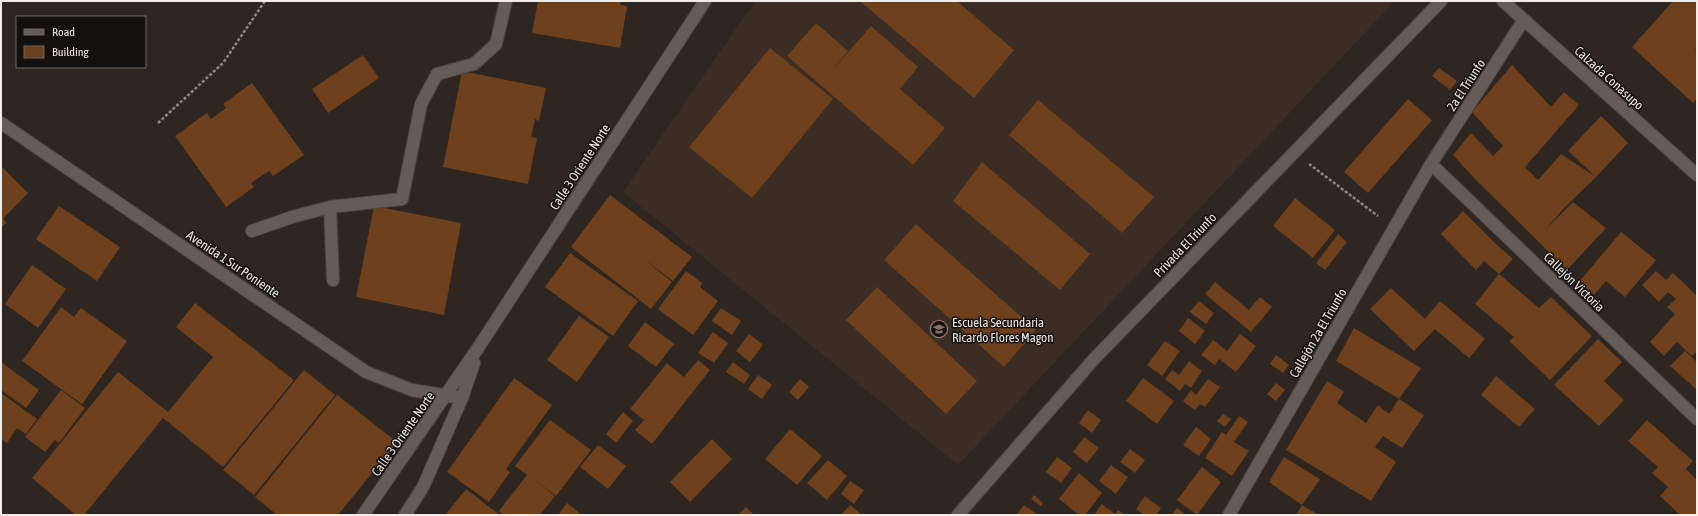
<svg xmlns="http://www.w3.org/2000/svg" width="1698" height="516" font-family="'Asap Condensed',sans-serif">
<style>
.built{fill:#3b2d24}
.building{fill:#6f401c}
.lines{fill:none;stroke-linecap:round;stroke-linejoin:round}
.minor-casing{stroke:#4b4440;stroke-width:14}
.path{stroke:#908985;stroke-width:2.5;stroke-dasharray:3 2;stroke-linecap:butt}
.minor{stroke:#665c56;stroke-width:12}
.labels{text-anchor:middle;dominant-baseline:central;stroke-width:3;stroke-linejoin:round;paint-order:stroke}
.street-label{font-size:13px;fill:#f2ece9;stroke:#14100d}
.poi-label{font-size:13px;fill:#f2ece9;stroke:#14100d;text-anchor:start}
</style>
<rect width="100%" height="100%" fill="#2e2621"/>
<path class="built" d="M 755,1 L 1395,1 L 958,465 L 623,192 Z"/>
<path class="building" d="M 538,1 L 621,1 L 620,5 L 627,6 L 620,48 L 532,33 Z
M 860,1 L 957,1 L 1014,50 L 974,98 Z
M 1673,1 L 1697,1 L 1697,48 L 1695,50 L 1697,51 L 1697,98 L 1693,103 L 1632,47 Z
M 816,23 L 848,51 L 830,73 L 871,26 L 918,67 L 900,89 L 945,128 L 913,165 L 787,56 Z
M 770,48 L 833,99 L 752,198 L 689,147 Z
M 363,55 L 379,78 L 328,113 L 312,89 Z
M 1512,65 L 1551,107 L 1564,92 L 1579,105 L 1525,167 L 1538,180 L 1561,154 L 1596,177 L 1565,207 L 1545,230 L 1573,202 L 1606,228 L 1567,270 L 1474,178 L 1453,155 L 1471,133 L 1493,156 L 1503,146 L 1472,112 Z
M 1439,68 L 1457,81 L 1450,90 L 1432,76 Z
M 462,71 L 546,88 L 539,121 L 535,119 L 531,137 L 537,138 L 528,184 L 443,167 Z
M 252,83 L 304,155 L 273,176 L 269,171 L 251,183 L 254,187 L 226,207 L 175,136 L 207,113 L 211,119 L 226,108 L 223,104 Z
M 1408,99 L 1432,120 L 1368,193 L 1344,172 Z
M 1038,100 L 1154,197 L 1122,233 L 1009,135 Z
M 1601,116 L 1628,143 L 1596,177 L 1568,151 Z
M 982,162 L 1090,254 L 1060,290 L 953,201 Z
M 3,168 L 28,193 L 3,219 L 6,223 L 1,228 L 1,169 Z
M 610,195 L 692,257 L 673,281 L 645,260 L 672,282 L 651,309 L 571,247 Z
M 1295,198 L 1335,230 L 1313,258 L 1273,226 Z
M 59,206 L 120,247 L 97,281 L 36,239 Z
M 374,206 L 461,223 L 444,315 L 356,297 Z
M 1463,211 L 1498,246 L 1513,259 L 1499,274 L 1484,261 L 1476,270 L 1441,234 Z
M 916,224 L 1036,330 L 1004,367 L 884,260 Z
M 1621,232 L 1656,260 L 1625,297 L 1606,281 L 1594,295 L 1579,282 Z
M 1338,234 L 1347,242 L 1325,270 L 1316,263 Z
M 570,253 L 638,301 L 613,336 L 545,287 Z
M 32,265 L 66,289 L 38,328 L 5,304 Z
M 686,271 L 702,283 L 700,287 L 718,301 L 693,335 L 658,309 Z
M 1656,271 L 1666,280 L 1673,273 L 1697,296 L 1697,351 L 1692,356 L 1677,342 L 1664,356 L 1650,342 L 1675,314 L 1667,307 L 1676,299 L 1668,292 L 1659,302 L 1642,285 Z
M 1499,274 L 1539,308 L 1551,297 L 1592,336 L 1550,380 L 1509,341 L 1514,337 L 1475,304 Z
M 1215,282 L 1249,310 L 1260,297 L 1272,307 L 1251,332 L 1205,294 Z
M 877,287 L 977,381 L 946,414 L 846,320 Z
M 1391,288 L 1425,319 L 1440,301 L 1485,339 L 1469,358 L 1435,329 L 1414,351 L 1370,309 Z
M 1199,301 L 1214,313 L 1206,324 L 1190,312 Z
M 195,303 L 294,380 L 223,467 L 163,418 L 84,515 L 76,515 L 32,478 L 118,372 L 168,412 L 213,357 L 176,327 Z
M 61,307 L 74,317 L 81,308 L 127,341 L 82,404 L 22,361 Z
M 721,308 L 741,321 L 732,335 L 712,321 Z
M 579,316 L 609,337 L 577,382 L 547,360 Z
M 1188,318 L 1205,331 L 1195,344 L 1179,331 Z
M 645,322 L 674,344 L 656,367 L 628,346 Z
M 1354,328 L 1421,368 L 1399,399 L 1424,415 L 1402,448 L 1383,436 L 1375,447 L 1396,462 L 1371,501 L 1286,450 L 1327,381 L 1344,392 L 1337,403 L 1366,423 L 1378,405 L 1389,414 L 1399,399 L 1336,361 Z
M 713,332 L 728,343 L 714,363 L 698,353 Z
M 749,334 L 763,345 L 750,362 L 736,351 Z
M 1240,334 L 1256,346 L 1236,372 L 1219,359 L 1215,365 L 1201,355 L 1213,340 L 1227,351 Z
M 1598,339 L 1622,362 L 1604,381 L 1624,400 L 1599,426 L 1554,385 Z
M 1165,341 L 1180,351 L 1162,376 L 1147,365 Z
M 1685,351 L 1697,362 L 1697,390 L 1670,366 Z
M 1276,355 L 1289,365 L 1283,373 L 1270,364 Z
M 698,360 L 710,370 L 652,444 L 635,430 L 644,420 L 630,409 L 667,363 L 684,377 Z
M 1189,361 L 1202,371 L 1191,388 L 1185,384 L 1180,391 L 1165,379 L 1172,370 L 1179,375 Z
M 1,362 L 39,390 L 26,408 L 1,390 Z
M 733,362 L 750,375 L 744,384 L 726,372 Z
M 304,370 L 335,395 L 254,495 L 223,470 Z
M 758,375 L 772,385 L 762,399 L 748,389 Z
M 1496,376 L 1535,409 L 1519,427 L 1481,395 Z
M 514,378 L 552,405 L 506,469 L 510,472 L 489,502 L 447,472 Z
M 1143,378 L 1174,401 L 1157,424 L 1126,401 Z
M 800,379 L 809,387 L 798,400 L 789,392 Z
M 1208,379 L 1220,387 L 1205,407 L 1200,404 L 1195,410 L 1183,401 L 1191,390 L 1196,395 Z
M 1276,383 L 1285,390 L 1276,401 L 1267,394 Z
M 61,390 L 85,408 L 59,443 L 55,440 L 45,452 L 25,437 Z
M 1,393 L 37,419 L 26,434 L 17,428 L 7,443 L 1,439 Z
M 337,395 L 397,442 L 338,515 L 277,515 L 255,497 Z
M 1088,410 L 1101,420 L 1092,433 L 1079,423 Z
M 623,412 L 633,421 L 616,443 L 606,434 Z
M 1223,414 L 1231,419 L 1225,427 L 1217,421 Z
M 1239,416 L 1248,422 L 1234,442 L 1249,451 L 1232,476 L 1205,458 L 1222,432 L 1226,435 Z
M 550,420 L 591,450 L 556,496 L 531,477 L 555,496 L 540,515 L 504,515 L 499,511 L 527,475 L 515,466 Z
M 1647,420 L 1693,461 L 1680,475 L 1686,469 L 1697,480 L 1697,515 L 1680,515 L 1660,496 L 1668,487 L 1652,473 L 1658,467 L 1628,441 Z
M 1196,427 L 1211,439 L 1199,456 L 1183,445 Z
M 790,429 L 822,456 L 797,485 L 765,459 Z
M 1084,437 L 1099,448 L 1087,463 L 1073,452 Z
M 712,439 L 732,459 L 690,502 L 670,482 Z
M 598,445 L 626,466 L 608,489 L 580,467 Z
M 1130,449 L 1145,460 L 1135,473 L 1120,462 Z
M 1057,457 L 1072,468 L 1061,483 L 1046,472 Z
M 1284,457 L 1320,479 L 1302,505 L 1269,482 Z
M 828,460 L 847,476 L 827,500 L 807,483 Z
M 1111,465 L 1128,477 L 1116,494 L 1099,481 Z
M 1202,467 L 1221,482 L 1197,515 L 1177,500 Z
M 1079,473 L 1102,493 L 1085,515 L 1079,515 L 1059,499 Z
M 850,481 L 864,490 L 854,504 L 841,494 Z
M 466,489 L 500,515 L 445,515 Z
M 1034,495 L 1043,503 L 1041,506 L 1031,499 Z
M 1145,496 L 1161,508 L 1156,515 L 1144,515 L 1136,509 Z
M 567,503 L 582,515 L 558,515 Z
M 1102,504 L 1115,514 L 1118,510 L 1125,515 L 1094,515 Z
M 850,505 L 862,515 L 841,515 Z
M 1024,505 L 1038,515 L 1017,514 Z
M 1302,505 L 1319,515 L 1296,515 Z
M 746,507 L 754,515 L 738,515 Z
M 1177,508 L 1186,515 L 1172,515 Z"/>
<g class="lines">
<defs>
<path id="minor" d="M 1503,1 L 1697,175
M 1,123 L 366,372 L 412,390 L 462,398
M 1431,164 L 1697,419
M 330,207 L 333,280
M 252,231 L 292,217 L 330,207 L 402,199 L 421,104 L 437,74 L 474,64 L 496,44 L 506,1
M 363,515 L 478,348 L 705,1
M 405,515 L 423,487 L 462,398 L 474,363
M 958,515 L 1094,359 L 1441,1
M 1229,515 L 1431,164 L 1523,21"/>
</defs>
<use href="#minor" class="minor-casing"/>
<path class="path" d="M 158,123 L 223,63 L 265,1
M 1309,164 L 1378,216"/>
<use href="#minor" class="minor"/>
</g>
<defs>
<symbol id="school-ring" viewBox="-11 -11 22 22"><circle r="9.5" fill="#14100d" stroke="#8d6e63" stroke-width="1.5"/><path d="M0-5L7-2L0 1L-7-2ZM-4 1L0 2.5L4 1V4Q0 6-4 4Z" fill="#8d6e63"/></symbol>
</defs>
<g fill-rule="evenodd">
<use href="#school-ring" x="929" y="319" width="20" height="20"/>
</g>
<g class="labels">
<g class="street-label">
<text transform="translate(1609 78) rotate(42)">Calzada Conasupo</text>
<text transform="translate(1466 85) rotate(-57)">2a El Triunfo</text>
<text transform="translate(580 167) rotate(-57)">Calle 3 Oriente Norte</text>
<text transform="translate(1185 245) rotate(-46)">Privada El Triunfo</text>
<text transform="translate(233 264) rotate(34)">Avenida 1 Sur Poniente</text>
<text transform="translate(1574 282) rotate(44)">Callejón Victoria</text>
<text transform="translate(1318 333) rotate(-60)">Callejón 2a El Triunfo</text>
<text transform="translate(403 434) rotate(-55)">Calle 3 Oriente Norte</text>
</g>
<g class="poi-label">
<text x="952" y="322">Escuela Secundaria<tspan x="952" dy="15">Ricardo Flores Magon</tspan></text>
</g>
</g>
<rect width="1698" height="516" fill="none" stroke="#f2ece9" stroke-width="4"/>
<rect x="16" y="16" width="130" height="52" fill="#14100d" stroke="#6d6865"/>
<rect x="24" y="29" width="20" height="6" fill="#665c56" stroke="#6d6865"/>
<text x="52" y="36" font-size="12" fill="#f2ece9">Road</text>
<rect x="24" y="46" width="20" height="12" fill="#6f401c" stroke="#6d6865"/>
<text x="52" y="56" font-size="12" fill="#f2ece9">Building</text>
</svg>
